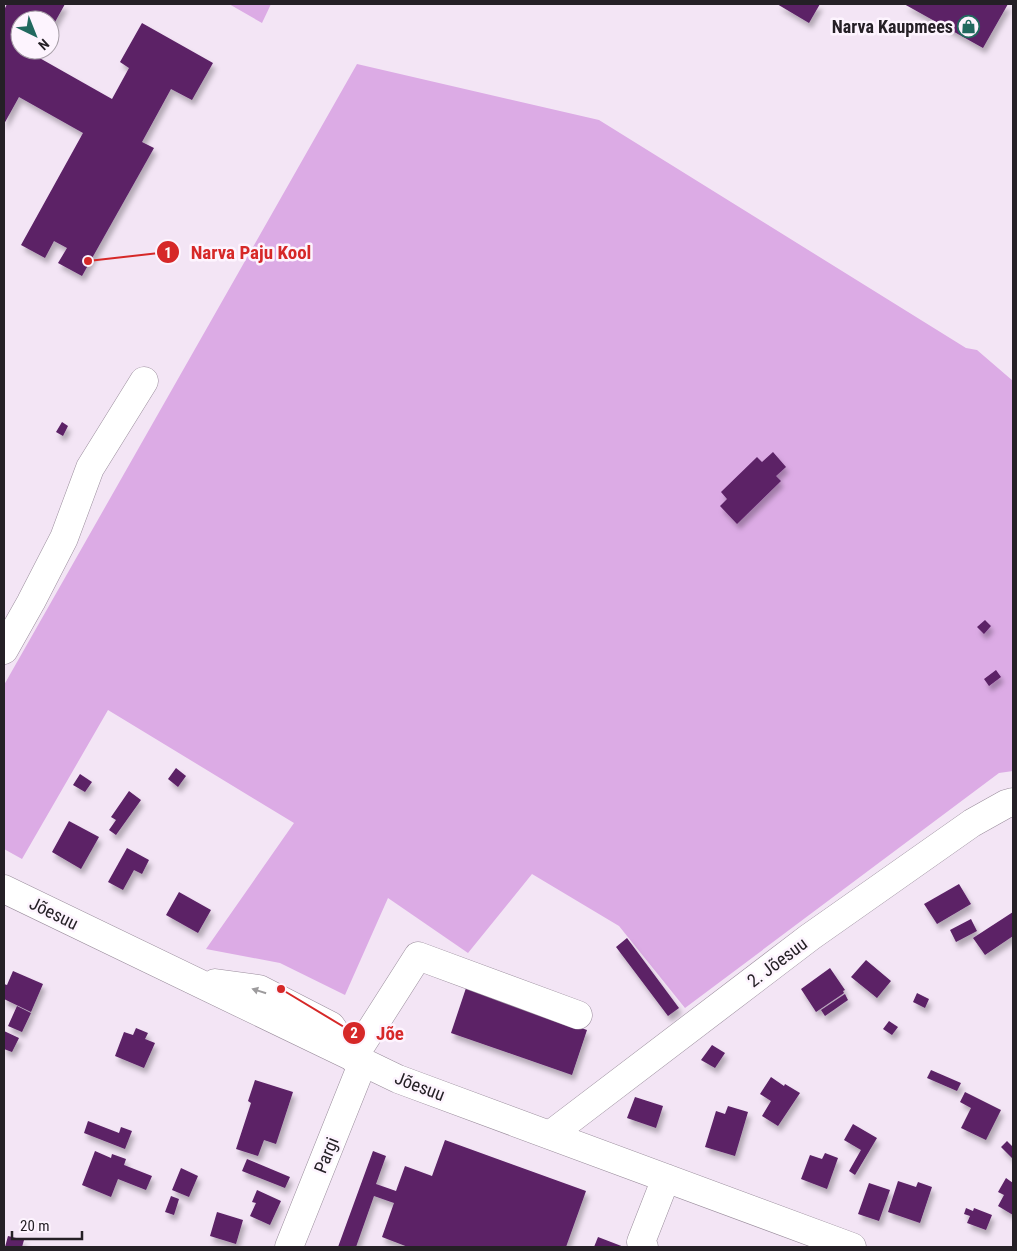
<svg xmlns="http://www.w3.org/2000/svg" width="1017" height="1251" font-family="'Roboto Condensed',sans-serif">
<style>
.green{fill:#dcabe5}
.building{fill:#5b2066;filter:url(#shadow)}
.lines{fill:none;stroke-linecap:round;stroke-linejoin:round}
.minor-casing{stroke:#9a8d9c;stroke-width:29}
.minor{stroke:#fff;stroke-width:28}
.oneway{fill:#9d9b9d}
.labels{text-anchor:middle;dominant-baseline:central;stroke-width:5;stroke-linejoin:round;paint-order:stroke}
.poi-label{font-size:18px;font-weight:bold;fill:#252026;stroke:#fdf4fe;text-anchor:end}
.street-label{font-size:18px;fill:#252026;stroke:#fdf4fe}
.leader{fill:none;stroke:#d62828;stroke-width:2}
.callout-dot{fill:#d62828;stroke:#fdf4fe;stroke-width:2}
.mark-label{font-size:15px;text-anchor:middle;font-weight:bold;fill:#fff}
.callout-label{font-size:19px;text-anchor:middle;font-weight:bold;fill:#d62828;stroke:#fdf4fe;stroke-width:5;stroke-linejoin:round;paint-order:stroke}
</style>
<defs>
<filter id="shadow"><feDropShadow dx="3" dy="5.5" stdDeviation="2.5" flood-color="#0004"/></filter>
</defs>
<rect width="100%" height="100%" fill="#f3e5f5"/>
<path class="green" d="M 229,4 L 271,4 L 262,23 Z
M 357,64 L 599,120 L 966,348 L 977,350 L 1013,381 L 1013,771 L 999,773 L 685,1008 L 619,926 L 532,874 L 468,953 L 388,898 L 345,995 L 280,963 L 206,949 L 294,823 L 108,710 L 22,859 L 4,849 L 4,685 Z"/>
<path class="building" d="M 7,4 L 65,4 L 50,31 L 50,20 L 20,20 L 20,50 L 39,50 L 36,56 L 112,99 L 129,68 L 120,62 L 142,23 L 213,63 L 192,100 L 171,89 L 142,142 L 154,148 L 82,276 L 58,263 L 67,248 L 54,241 L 45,258 L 21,245 L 83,133 L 19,97 L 4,124 L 4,10 Z
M 777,4 L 820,4 L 809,23 Z
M 904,4 L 1008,4 L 983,48 Z
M 62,422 L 68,426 L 63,436 L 56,432 Z
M 773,452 L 786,467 L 776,476 L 781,481 L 737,524 L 720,506 L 727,499 L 721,492 L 757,457 L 762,462 Z
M 985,620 L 991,626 L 984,634 L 977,627 Z
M 996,670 L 1001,677 L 989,686 L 984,679 Z
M 176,768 L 186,776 L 178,787 L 168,779 Z
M 80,774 L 92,782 L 85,792 L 73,785 Z
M 129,791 L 141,800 L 116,835 L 109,830 L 116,820 L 111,817 Z
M 69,821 L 99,837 L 81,869 L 52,852 Z
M 127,848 L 149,860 L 142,874 L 134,870 L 123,890 L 108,882 Z
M 959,884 L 971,904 L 937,924 L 924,904 Z
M 179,892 L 211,910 L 198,933 L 166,915 Z
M 1013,912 L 1013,936 L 985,955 L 973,938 Z
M 971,919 L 977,931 L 956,942 L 950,930 Z
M 627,938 L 679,1008 L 668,1016 L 616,947 Z
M 866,960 L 891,981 L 877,998 L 851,977 Z
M 830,968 L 845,990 L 843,991 L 844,993 L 816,1012 L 801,989 Z
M 13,971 L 43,984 L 31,1012 L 4,999 L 4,984 L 7,985 Z
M 466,988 L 587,1030 L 572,1075 L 451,1033 Z
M 917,993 L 929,999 L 925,1008 L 913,1002 Z
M 845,994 L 848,1000 L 825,1016 L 821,1010 Z
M 17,1006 L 31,1013 L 22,1032 L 8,1026 Z
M 889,1021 L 898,1027 L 892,1035 L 883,1029 Z
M 136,1028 L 148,1033 L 145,1039 L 155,1043 L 144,1068 L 115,1056 L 124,1032 L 133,1035 Z
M 4,1031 L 19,1038 L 12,1052 L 4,1049 Z
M 712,1045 L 725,1053 L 715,1068 L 701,1060 Z
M 931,1070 L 961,1083 L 957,1091 L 927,1078 Z
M 771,1077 L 784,1086 L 785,1084 L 800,1093 L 778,1126 L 762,1116 L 771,1101 L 760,1094 Z
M 255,1080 L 293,1092 L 276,1144 L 264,1140 L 258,1156 L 236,1149 L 251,1103 L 248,1101 Z
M 965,1092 L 1001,1110 L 986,1140 L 961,1128 L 971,1108 L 960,1102 Z
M 635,1097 L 663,1106 L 656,1128 L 627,1118 Z
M 728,1106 L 748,1112 L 735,1156 L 705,1147 L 716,1111 L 725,1114 Z
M 88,1121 L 119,1133 L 121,1127 L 132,1131 L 125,1149 L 84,1133 Z
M 853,1124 L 877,1138 L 855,1175 L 849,1171 L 861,1150 L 844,1140 Z
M 445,1140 L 586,1191 L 566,1247 L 408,1247 L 382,1237 L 394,1203 L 374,1196 L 356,1247 L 338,1247 L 373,1151 L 386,1156 L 376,1184 L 396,1191 L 405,1166 L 432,1176 Z
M 1007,1141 L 1013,1147 L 1013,1159 L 1001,1147 Z
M 95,1151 L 111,1158 L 112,1154 L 126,1159 L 124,1165 L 152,1176 L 146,1190 L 118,1179 L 111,1197 L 82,1185 Z
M 825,1153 L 838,1158 L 827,1189 L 801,1179 L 810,1155 L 822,1159 Z
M 247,1159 L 290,1177 L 285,1188 L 242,1171 Z
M 181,1168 L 198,1176 L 189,1197 L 172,1190 Z
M 1006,1178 L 1013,1183 L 1013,1215 L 998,1206 L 1004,1195 L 998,1192 Z
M 898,1181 L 916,1187 L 918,1182 L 932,1187 L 920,1223 L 888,1212 Z
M 869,1183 L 890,1190 L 879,1221 L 858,1214 Z
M 257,1190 L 281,1201 L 270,1225 L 250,1216 L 256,1203 L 252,1202 Z
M 171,1196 L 179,1199 L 174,1215 L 165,1212 Z
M 966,1208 L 973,1211 L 974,1208 L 992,1215 L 986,1230 L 967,1223 L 970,1216 L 964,1214 Z
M 217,1212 L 243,1220 L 236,1244 L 210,1236 Z
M 8,1236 L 24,1240 L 22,1247 L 5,1247 Z
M 598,1237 L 624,1247 L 594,1247 Z"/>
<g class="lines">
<defs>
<path id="minor" d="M 4,650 L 31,602 L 64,538 L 90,468 L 144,381
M 4,889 L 398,1079 L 852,1247
M 215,983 L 259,989 L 331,1026 L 352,1056
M 353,1058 L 418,956 L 578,1015
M 550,1135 L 810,937 L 972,823 L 1006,804 L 1013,802
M 289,1247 L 363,1062
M 644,1247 L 641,1242 L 666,1178"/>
</defs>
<use href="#minor" class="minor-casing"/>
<use href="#minor" class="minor"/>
</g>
<defs><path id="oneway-solid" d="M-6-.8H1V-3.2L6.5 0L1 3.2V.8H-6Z" transform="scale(1.25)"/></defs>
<use class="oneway" href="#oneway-solid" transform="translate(259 991) rotate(-162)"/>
<defs>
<symbol id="shop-ring" viewBox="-11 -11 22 22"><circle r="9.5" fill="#fdf4fe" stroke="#21695f" stroke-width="1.5"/><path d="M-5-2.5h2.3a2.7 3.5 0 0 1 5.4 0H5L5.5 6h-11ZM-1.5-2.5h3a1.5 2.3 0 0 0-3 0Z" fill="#21695f"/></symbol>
</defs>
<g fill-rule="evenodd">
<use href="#shop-ring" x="956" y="14" width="25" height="25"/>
</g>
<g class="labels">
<g class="poi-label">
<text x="953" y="26">Narva Kaupmees</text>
</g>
<g class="street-label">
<text transform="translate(54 913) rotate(26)">Jõesuu</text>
<text transform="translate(777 962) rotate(-37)">2. Jõesuu</text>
<text transform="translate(420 1086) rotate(21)">Jõesuu</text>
<text transform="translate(326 1155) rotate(-68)">Pargi</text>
</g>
</g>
<path class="leader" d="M88 261L168 252M281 989L354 1033"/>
<g class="callout-dot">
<circle cx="88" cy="261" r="5"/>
<circle cx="281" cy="989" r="5"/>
<circle cx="168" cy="252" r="12"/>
<circle cx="354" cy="1033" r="12"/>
</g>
<g class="mark-label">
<text x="168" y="258">1</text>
<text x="354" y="1038">2</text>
</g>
<g class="callout-label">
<text x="251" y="259">Narva Paju Kool</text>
<text x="390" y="1040">Jõe</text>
</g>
<rect width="1017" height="1251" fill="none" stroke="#252026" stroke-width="10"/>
<g transform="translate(35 35) rotate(137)"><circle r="24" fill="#fdf4fe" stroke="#a79fa8"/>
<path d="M0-4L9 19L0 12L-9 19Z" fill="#21695f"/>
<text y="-8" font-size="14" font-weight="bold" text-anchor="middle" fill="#252026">N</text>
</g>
<path d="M12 1231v8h70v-8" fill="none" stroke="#252026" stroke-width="2.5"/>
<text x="20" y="1231" font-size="15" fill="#252026" stroke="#fdf4fe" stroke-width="4" paint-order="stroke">20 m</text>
</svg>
